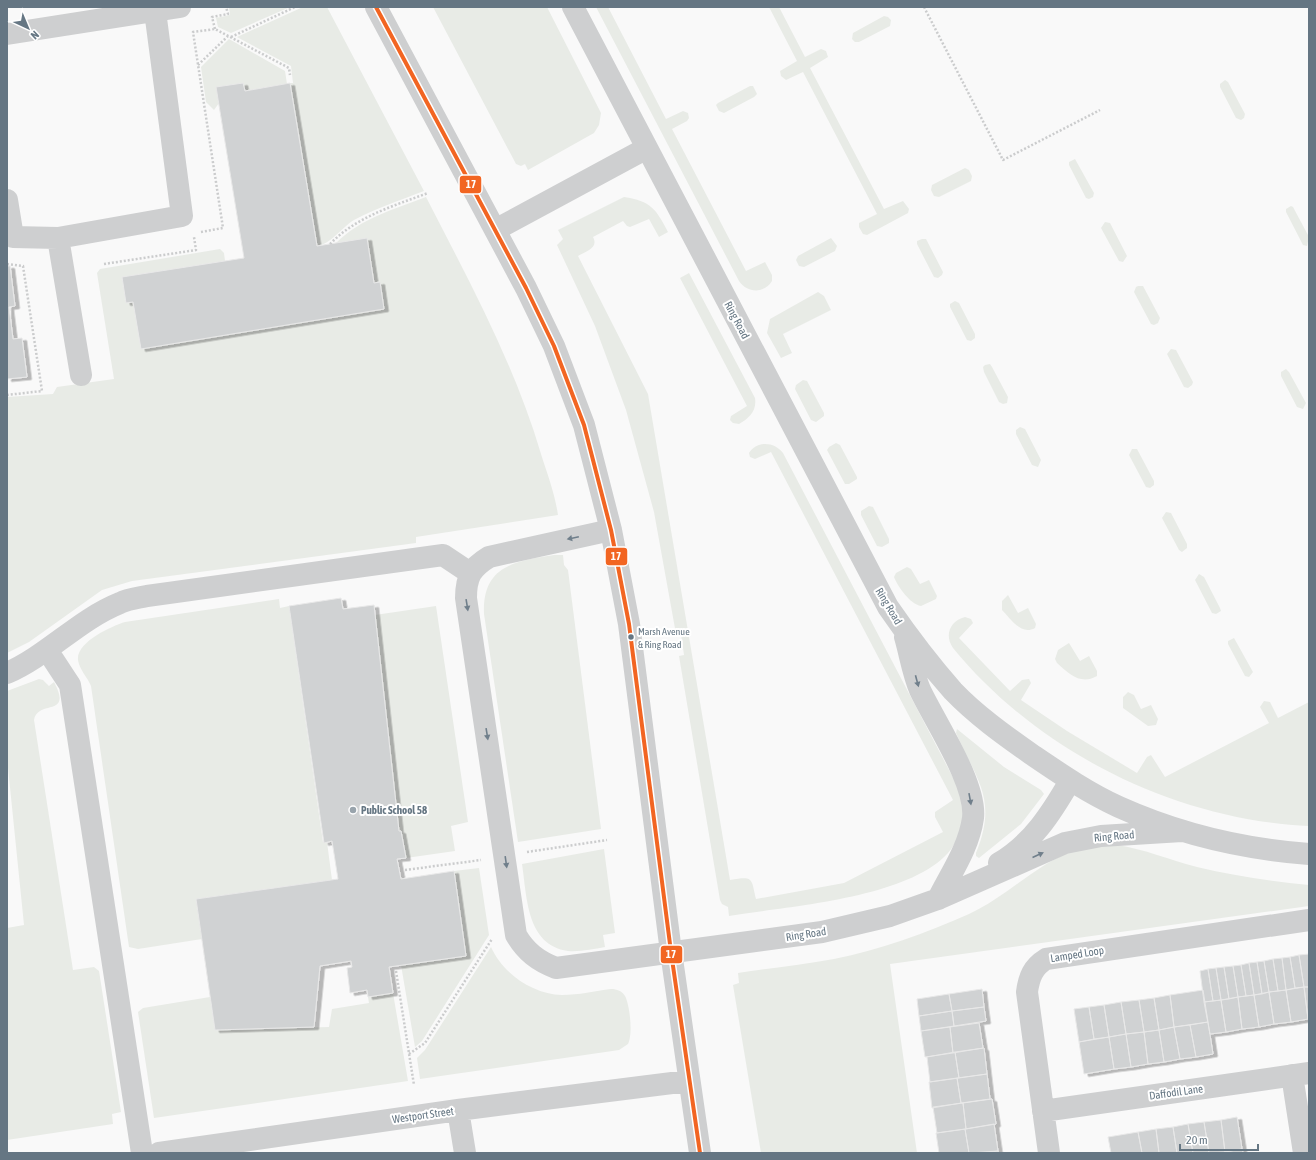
<svg xmlns="http://www.w3.org/2000/svg" width="1316" height="1160" font-family="'Asap Condensed',sans-serif">
<style>
.green{fill:#e8ebe6}
.building{fill:#d0d2d3;stroke:#e8e8e8;filter:url(#shadow)}
.lines{fill:none;stroke-linecap:round;stroke-linejoin:round}
.path{stroke:#cbcccd;stroke-width:2.5;stroke-dasharray:2 2;stroke-linecap:butt}
.minor{stroke:#cecfd0;stroke-width:22}
.bus-1-casing{stroke:#fff;stroke-width:7}
.bus-1{stroke:#f26522;stroke-width:4}
.oneway{fill:#707f8b}
.bus-dot{fill:#657683;stroke:#fff;stroke-width:1.5}
.poi-dot{fill:#99a4ac;stroke:#fff;stroke-width:1.5}
.labels{text-anchor:middle;dominant-baseline:central;stroke-width:4;stroke-linejoin:round;paint-order:stroke}
.bus-label{font-size:10px;fill:#657683;stroke:#fff;text-anchor:start}
.street-label{font-size:11px;fill:#657683;stroke:#fff}
.poi-label{font-size:11px;font-weight:bold;fill:#657683;stroke:#fff;text-anchor:start}
.line-badge{stroke:#fff;stroke-width:1.5}
.badge-label{font-size:11px;text-anchor:middle;font-weight:bold;fill:#fff}
</style>
<defs>
<filter id="shadow"><feDropShadow dx="4.5" dy="2.5" stdDeviation="0" flood-color="#0004"/></filter>
</defs>
<rect width="100%" height="100%" fill="#f9f9f9"/>
<path class="green" d="M 229,7 L 290,7 L 231,33 L 218,27 L 216,18 L 230,15 Z
M 303,7 L 327,7 L 424,191 C 401,200 376,208 354,220 C 341,228 331,244 317,246 L 290,83 L 293,83 L 291,66 L 237,37 Z
M 433,7 L 547,7 L 601,113 L 599,125 L 594,133 L 528,170 L 525,164 L 521,166 L 516,164 Z
M 596,7 L 608,7 L 666,119 L 683,111 L 688,113 L 689,118 L 687,121 L 672,129 L 746,271 L 765,262 L 772,275 L 772,281 C 764,294 747,293 739,281 Z
M 769,7 L 779,7 L 805,57 L 821,49 L 826,51 L 828,57 L 810,68 L 884,209 L 903,201 L 909,209 L 908,213 L 867,235 L 863,234 L 859,227 L 859,223 L 877,214 L 803,72 L 786,80 L 781,76 L 780,71 L 797,61 Z
M 884,16 L 888,17 L 891,20 L 890,26 L 859,42 L 855,42 L 852,39 L 853,33 Z
M 229,39 L 285,71 L 287,84 L 245,91 L 243,83 L 217,87 L 219,103 L 214,110 L 206,102 L 201,67 Z
M 1225,80 L 1228,82 L 1245,114 L 1244,118 L 1241,120 L 1236,118 L 1220,87 L 1220,84 Z
M 750,86 L 753,86 L 757,94 L 754,97 L 724,113 L 719,111 L 716,105 L 718,103 Z
M 1075,159 L 1094,193 L 1093,197 L 1089,199 L 1086,198 L 1069,165 L 1069,162 Z
M 965,168 L 969,170 L 972,176 L 971,181 L 939,197 L 934,196 L 931,190 L 932,185 Z
M 426,197 C 469,281 514,363 541,454 C 547,473 555,494 558,515 L 416,537 L 416,543 L 132,581 L 102,590 L 29,642 L 7,653 L 7,397 L 53,394 L 57,387 L 114,379 L 97,273 L 100,269 L 220,249 L 224,253 L 225,261 L 122,277 L 126,303 L 133,302 L 141,349 L 384,309 L 380,283 L 374,283 L 367,238 L 336,243 C 360,219 394,209 426,197 Z
M 624,197 C 651,201 656,209 668,232 L 659,237 L 649,219 L 630,227 L 627,226 L 623,221 L 593,237 C 599,248 586,251 578,256 L 648,394 L 730,880 C 754,876 751,878 756,899 L 844,883 L 943,832 L 935,817 L 935,812 L 953,800 L 771,452 L 755,459 L 750,457 L 749,453 C 757,440 775,442 783,453 L 958,787 C 960,796 965,809 964,817 C 962,828 956,845 948,853 C 906,899 788,906 729,916 L 728,907 L 722,904 L 720,900 L 679,656 L 684,655 L 681,634 L 676,634 L 654,512 L 626,410 L 595,326 L 557,245 L 563,239 L 558,230 Z
M 1291,206 L 1293,207 L 1309,237 L 1307,246 L 1303,245 L 1286,212 L 1286,209 Z
M 1105,222 L 1110,223 L 1127,256 L 1123,262 L 1119,261 L 1101,228 Z
M 831,238 L 837,246 L 835,251 L 804,267 L 799,266 L 796,260 L 798,256 Z
M 922,239 L 926,239 L 943,272 L 942,275 L 938,278 L 934,277 L 917,244 L 917,241 Z
M 689,273 L 755,398 C 757,411 749,418 739,424 L 733,423 L 730,420 L 731,416 L 747,406 L 680,278 Z
M 1138,286 L 1143,286 L 1160,318 L 1158,323 L 1154,325 L 1151,324 L 1134,292 L 1136,287 Z
M 818,292 L 824,296 L 831,310 L 783,334 L 792,353 L 781,358 L 767,333 L 770,319 Z
M 955,301 L 959,303 L 975,334 L 975,338 L 971,341 L 967,340 L 950,307 L 950,304 Z
M 1171,349 L 1176,350 L 1193,382 L 1192,385 L 1188,388 L 1184,387 L 1167,354 Z
M 985,365 L 990,364 L 992,367 L 1008,397 L 1007,403 L 1003,404 L 999,402 L 984,372 L 983,367 Z
M 1286,369 L 1289,372 L 1306,403 L 1303,409 L 1297,407 L 1281,376 L 1281,372 Z
M 803,380 L 807,381 L 824,413 L 824,416 L 816,422 L 811,420 L 795,389 L 796,385 Z
M 1020,427 L 1025,429 L 1041,460 L 1038,467 L 1032,465 L 1016,434 L 1016,430 Z
M 836,443 L 840,445 L 857,477 L 857,479 L 849,484 L 845,484 L 827,450 L 829,447 Z
M 1132,449 L 1137,449 L 1154,481 L 1154,485 L 1150,488 L 1146,487 L 1129,455 Z
M 869,506 L 873,507 L 889,539 L 889,543 L 882,547 L 877,546 L 861,515 L 861,511 Z
M 1166,512 L 1171,513 L 1187,544 L 1187,548 L 1182,552 L 1179,550 L 1162,518 Z
M 554,555 L 563,555 L 564,565 L 568,570 L 601,829 L 518,842 L 484,614 C 482,565 516,561 554,555 Z
M 907,567 L 911,569 L 920,584 L 929,580 L 937,596 L 936,599 L 921,606 C 910,604 898,587 894,577 L 896,573 Z
M 1199,574 L 1204,577 L 1220,608 L 1221,611 L 1216,614 L 1212,613 L 1195,580 Z
M 1008,595 L 1018,613 L 1028,608 L 1036,624 L 1035,628 C 1021,636 1011,619 1002,610 L 1002,601 Z
M 279,599 L 280,608 L 289,606 L 323,842 L 327,842 L 332,880 L 197,899 L 202,939 L 138,949 L 129,947 L 91,686 C 88,678 79,669 78,660 C 76,642 112,626 125,622 Z
M 436,606 L 468,822 L 451,826 L 455,851 L 406,858 L 401,831 L 399,831 L 375,615 Z
M 965,617 L 971,619 L 973,623 L 959,638 L 1010,691 L 1022,680 L 1029,679 L 1031,683 L 1021,700 L 1067,731 L 1137,773 L 1147,757 L 1151,755 L 1165,777 L 1269,723 L 1260,707 L 1264,701 L 1270,702 L 1278,718 L 1309,702 L 1309,826 C 1175,820 1038,752 953,648 C 944,635 950,621 965,617 Z
M 1234,638 L 1253,672 L 1249,677 L 1245,676 L 1228,644 L 1228,641 Z
M 1069,643 L 1080,661 L 1089,656 L 1097,671 L 1097,676 C 1081,685 1070,675 1057,663 L 1055,659 L 1058,650 Z
M 39,679 L 43,680 L 49,686 L 54,682 C 73,718 38,699 34,720 L 73,970 L 94,967 L 99,971 L 121,1112 L 112,1114 L 113,1124 L 7,1140 L 7,928 L 24,925 L 7,758 L 7,691 Z
M 1128,692 L 1134,695 L 1141,709 L 1151,705 L 1158,719 L 1156,725 L 1148,726 L 1123,708 L 1123,697 Z
M 957,729 L 1004,767 L 1041,790 L 1044,794 L 1021,824 L 979,858 L 976,856 L 976,853 C 998,799 977,781 956,733 Z
M 1117,845 C 1144,849 1170,860 1197,867 C 1234,876 1271,881 1309,885 L 1309,906 L 890,964 L 917,1153 L 761,1153 L 733,985 L 739,983 L 738,973 C 770,968 802,965 834,959 C 880,950 926,933 969,914 C 1008,896 1038,862 1078,849 C 1089,845 1104,846 1117,845 Z
M 604,849 L 615,933 L 603,935 L 605,947 C 593,949 580,952 568,951 C 526,945 527,896 522,864 Z
M 479,868 L 489,935 L 422,1041 L 415,1047 L 401,965 L 466,956 L 454,871 Z
M 491,947 C 503,974 533,994 562,995 C 579,995 595,991 611,989 C 617,989 622,991 625,996 C 630,1005 633,1035 628,1044 L 619,1050 L 420,1079 L 417,1058 L 425,1050 Z
M 393,993 L 408,1081 L 154,1118 L 138,1012 L 143,1008 L 210,997 L 215,1030 L 329,1027 L 332,1009 L 369,1003 L 368,997 Z"/>
<path class="building" d="M 243,83 L 245,91 L 290,83 L 317,246 L 367,238 L 374,283 L 380,282 L 384,309 L 141,349 L 133,302 L 126,303 L 122,277 L 244,258 L 216,87 Z
M 7,266 L 10,266 L 15,306 L 9,307 L 13,339 L 22,338 L 27,377 L 7,379 Z
M 341,598 L 343,609 L 374,605 L 399,831 L 401,831 L 406,858 L 397,859 L 401,879 L 454,871 L 466,956 L 389,967 L 393,993 L 368,997 L 367,990 L 350,993 L 347,968 L 352,967 L 351,961 L 320,966 L 314,1027 L 215,1030 L 196,899 L 338,879 L 332,841 L 324,843 L 289,606 Z
M 1309,954 L 1309,987 L 1304,987 L 1299,955 Z
M 1299,955 L 1304,987 L 1295,988 L 1290,957 Z
M 1290,957 L 1295,988 L 1286,990 L 1282,958 Z
M 1282,958 L 1286,990 L 1278,991 L 1273,959 Z
M 1273,959 L 1278,991 L 1269,992 L 1264,961 Z
M 1264,961 L 1269,992 L 1262,994 L 1257,962 Z
M 1257,962 L 1262,994 L 1254,995 L 1249,963 Z
M 1249,963 L 1254,995 L 1246,996 L 1241,965 Z
M 1241,965 L 1246,996 L 1238,997 L 1233,966 Z
M 1233,966 L 1238,997 L 1229,999 L 1224,967 Z
M 1224,967 L 1229,999 L 1221,1000 L 1216,968 Z
M 1216,968 L 1221,1000 L 1213,1001 L 1208,969 Z
M 1208,969 L 1213,1001 L 1204,1002 L 1200,971 Z
M 1304,987 L 1309,987 L 1309,1019 L 1308,1019 Z
M 1304,987 L 1308,1019 L 1291,1022 L 1286,990 Z
M 982,989 L 984,1007 L 952,1011 L 949,994 Z
M 1203,990 L 1208,1022 L 1174,1027 L 1170,995 Z
M 1286,990 L 1291,1022 L 1274,1024 L 1269,992 Z
M 1269,992 L 1274,1024 L 1259,1027 L 1254,995 Z
M 949,994 L 952,1011 L 919,1016 L 917,999 Z
M 1170,995 L 1174,1027 L 1159,1030 L 1154,998 Z
M 1254,995 L 1259,1027 L 1242,1029 L 1238,997 Z
M 1238,997 L 1242,1029 L 1226,1032 L 1221,1000 Z
M 1154,998 L 1159,1030 L 1144,1032 L 1139,1000 Z
M 1139,1000 L 1144,1032 L 1126,1034 L 1121,1002 Z
M 1221,1000 L 1226,1032 L 1210,1034 L 1204,1002 Z
M 1121,1002 L 1126,1034 L 1109,1037 L 1104,1005 Z
M 1104,1005 L 1109,1037 L 1094,1039 L 1089,1007 Z
M 984,1007 L 986,1021 L 954,1026 L 952,1011 Z
M 1089,1007 L 1094,1039 L 1079,1042 L 1074,1009 Z
M 952,1011 L 954,1026 L 921,1031 L 919,1016 Z
M 1208,1022 L 1213,1054 L 1196,1057 L 1190,1025 Z
M 979,1023 L 983,1048 L 953,1053 L 950,1027 Z
M 1190,1025 L 1196,1057 L 1180,1059 L 1174,1027 Z
M 950,1027 L 953,1053 L 925,1057 L 921,1031 Z
M 1174,1027 L 1180,1059 L 1164,1062 L 1159,1030 Z
M 1159,1030 L 1164,1062 L 1148,1064 L 1144,1032 Z
M 1144,1032 L 1148,1064 L 1131,1067 L 1126,1034 Z
M 1126,1034 L 1131,1067 L 1114,1069 L 1109,1037 Z
M 1109,1037 L 1114,1069 L 1084,1074 L 1079,1042 Z
M 984,1048 L 987,1074 L 959,1078 L 955,1052 Z
M 955,1052 L 959,1078 L 930,1082 L 927,1057 Z
M 987,1074 L 990,1099 L 961,1103 L 957,1078 Z
M 957,1078 L 961,1103 L 932,1108 L 929,1082 Z
M 992,1099 L 996,1124 L 966,1129 L 963,1103 Z
M 963,1103 L 966,1129 L 937,1133 L 933,1107 Z
M 1237,1117 L 1242,1149 L 1225,1152 L 1221,1120 Z
M 1221,1120 L 1225,1152 L 1209,1153 L 1204,1122 Z
M 1204,1122 L 1209,1153 L 1193,1153 L 1188,1124 Z
M 994,1124 L 998,1151 L 969,1153 L 965,1129 Z
M 1188,1124 L 1193,1153 L 1177,1153 L 1173,1127 Z
M 1173,1127 L 1177,1153 L 1159,1153 L 1156,1129 Z
M 965,1129 L 969,1153 L 939,1153 L 936,1133 Z
M 1156,1129 L 1159,1153 L 1142,1153 L 1138,1132 Z
M 1138,1132 L 1142,1153 L 1111,1153 L 1108,1137 Z
M 1242,1149 L 1243,1153 L 1226,1153 L 1225,1152 Z
M 998,1151 L 999,1153 L 983,1153 Z"/>
<g class="lines">
<path class="path" d="M 924,7 L 1003,160 L 1100,110
M 215,29 L 212,17 L 228,14 L 226,7
M 231,37 L 295,7
M 198,65 L 228,36
M 201,232 L 223,228 L 193,32 L 215,29 L 289,68 L 290,75
M 330,244 C 356,217 393,206 428,193
M 7,264 L 23,266 L 42,391 L 7,395
M 104,264 L 196,250 L 194,237
M 527,852 L 607,840
M 405,870 L 481,860
M 396,971 L 414,1085
M 409,1054 L 425,1043 L 492,939"/>
<path class="minor" d="M 376,7 L 526,288 L 554,346 L 584,425 L 611,530 L 629,624 L 671,952 L 700,1153
M 573,7 L 888,607 C 908,636 930,665 953,691 C 976,715 1004,735 1031,754 C 1059,773 1088,793 1119,807 C 1179,834 1243,849 1309,854
M 7,34 L 180,7
M 7,200 L 13,237 L 58,238 L 81,375
M 495,230 L 647,148
M 58,238 L 182,216 L 155,11
M 611,530 L 489,557 C 471,568 466,577 466,598 L 516,935 C 526,952 538,961 556,968 L 822,932 L 890,916 L 938,899 L 1065,843 L 1101,836 L 1182,831
M 905,637 C 910,654 913,674 920,690 C 935,722 977,784 973,818 C 969,847 951,873 938,899
M 47,650 L 70,685 L 142,1153
M 7,673 C 48,655 78,620 120,603 C 128,599 138,598 147,596 L 443,555 L 470,573
M 999,863 C 1032,844 1052,812 1070,781
M 1292,1075 L 1304,1153
M 458,1110 L 465,1153
M 1043,1111 L 1309,1073
M 159,1153 L 458,1110 L 688,1081
M 1049,1153 L 1027,992 C 1029,977 1033,967 1046,959 L 1309,920"/>
<defs>
<path id="bus-1" d="M 376,7 L 526,288 L 554,346 L 584,425 L 611,530 L 629,624 L 671,952 L 700,1153"/>
</defs>
<use href="#bus-1" class="bus-1-casing"/>
<use href="#bus-1" class="bus-1"/>
</g>
<defs><path id="oneway-solid" d="M-6-.8H1V-3.2L6.5 0L1 3.2V.8H-6Z"/></defs>
<g class="oneway">
<use href="#oneway-solid" transform="translate(573 538) rotate(168)"/>
<use href="#oneway-solid" transform="translate(467 605) rotate(81)"/>
<use href="#oneway-solid" transform="translate(917 681) rotate(75)"/>
<use href="#oneway-solid" transform="translate(487 734) rotate(81)"/>
<use href="#oneway-solid" transform="translate(970 799) rotate(80)"/>
<use href="#oneway-solid" transform="translate(1038 855) rotate(-24)"/>
<use href="#oneway-solid" transform="translate(506 862) rotate(82)"/>
</g>
<circle class="bus-dot" cx="631" cy="637" r="3.5"/>
<circle class="poi-dot" cx="353" cy="810" r="4"/>
<g class="labels">
<g class="bus-label">
<text x="638" y="631">Marsh Avenue<tspan x="638" dy="13">&amp; Ring Road</tspan></text>
</g>
<g class="street-label">
<text transform="translate(737 320) rotate(62)">Ring Road</text>
<text transform="translate(889 606) rotate(59)">Ring Road</text>
<text transform="translate(1114 836) rotate(-5)">Ring Road</text>
<text transform="translate(806 934) rotate(-9)">Ring Road</text>
<text transform="translate(1077 954) rotate(-9)">Lamped Loop</text>
<text transform="translate(1176 1092) rotate(-8)">Daffodil Lane</text>
<text transform="translate(423 1115) rotate(-8)">Westport Street</text>
</g>
<g class="poi-label">
<text x="361" y="810">Public School 58</text>
</g>
</g>
<g class="line-badge">
<rect x="459" y="175" width="23" height="19" rx="4" fill="#f26522"/>
<rect x="605" y="547" width="23" height="19" rx="4" fill="#f26522"/>
<rect x="660" y="945" width="23" height="19" rx="4" fill="#f26522"/>
</g>
<g class="badge-label">
<text x="471" y="188">17</text>
<text x="616" y="560">17</text>
<text x="671" y="958">17</text>
</g>
<rect width="1316" height="1160" fill="none" stroke="#657683" stroke-width="16"/>
<g transform="translate(28 28) rotate(136)" stroke="#ffffff" stroke-width="3" paint-order="stroke">
<path d="M0-3L7 15L0 10L-7 15Z" fill="#657683"/>
<text y="-6" font-size="11" font-weight="bold" text-anchor="middle" fill="#657683">N</text>
</g>
<path d="M1180 1144v6h78v-6" fill="none" stroke="#657683" stroke-width="2"/>
<text x="1186" y="1144" font-size="12" fill="#657683" stroke="#ffffff" stroke-width="3" paint-order="stroke">20 m</text>
</svg>
